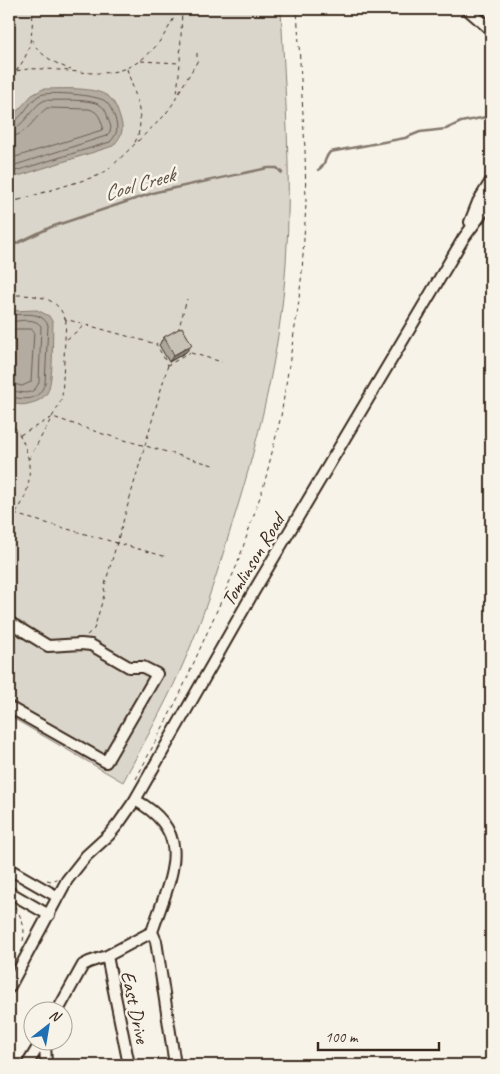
<svg xmlns="http://www.w3.org/2000/svg" width="500" height="1074" font-family="Caveat,sans-serif">
<style>
.green{fill:#dbd6cb;stroke:#8b8074}
.water{fill:#b4aca0;stroke:#84786c}
.lines{fill:none;stroke-linecap:round;stroke-linejoin:round}
.shore{stroke:#6b5e52;stroke-width:1}
.stream{stroke:#84786c;stroke-width:2.5}
.minor-casing{stroke:#3b2a1e;stroke-width:14}
.path{stroke:#3b2a1e;stroke-width:1;stroke-dasharray:4 4;stroke-linecap:butt}
.minor{stroke:#f7f3e8;stroke-width:10}
.wall{fill:#aca69d;stroke:#3b2a1e}
.shaded-wall{fill:#8c877f;stroke:#3b2a1e}
.building{fill:#c8c1b6;stroke:#3b2a1e}
.labels{text-anchor:middle;dominant-baseline:central;stroke-width:5;stroke-linejoin:round;paint-order:stroke}
.street-label{font-size:20px;fill:#3b2a1e;stroke:#f7f3e8}
.water-label{font-size:21px;font-style:italic;fill:#5f5145;stroke:#f7f3e8}
</style>
<rect width="100%" height="100%" fill="#f7f3e8"/>
<filter id="ink" filterUnits="userSpaceOnUse"><feTurbulence type="fractalNoise" baseFrequency=".02" numOctaves="2"/><feDisplacementMap in="SourceGraphic" scale="10" xChannelSelector="R" yChannelSelector="G"/><feConvolveMatrix kernelMatrix="1 2 1 2 8 2 1 2 1" color-interpolation-filters="sRGB"/></filter>
<g filter="url(#ink)">
<path class="green" d="M 9,9 L 281,9 C 285,93 292,178 286,263 C 280,355 258,443 230,531 C 216,577 200,627 180,671 C 163,709 142,746 123,782 L 9,716 Z"/>
<path class="water" d="M 43,89 C 61,89 95,86 109,97 C 115,102 118,111 120,118 C 125,130 121,137 113,146 L 9,179 L 9,120 L 32,95 Z
M 37,310 L 49,316 L 53,323 C 52,338 54,381 47,393 C 44,398 37,402 31,403 C 23,406 16,405 9,401 L 9,311 Z"/>
<g class="lines">
<path class="shore" d="M 9,123 C 22,122 28,101 40,95 C 49,91 97,95 105,101 C 110,105 113,112 115,118 C 118,128 118,134 110,142 L 9,173
M 9,130 C 25,128 31,106 45,100 C 59,101 89,98 100,105 C 105,108 107,113 108,119 C 111,126 113,130 106,136 L 9,167
M 9,137 C 27,136 34,117 47,108 L 89,109 C 99,112 100,118 103,127 L 102,130 L 9,159
M 9,315 C 22,315 41,310 48,325 L 45,383 C 38,403 25,399 9,397
M 9,322 C 19,321 35,317 41,326 L 39,382 C 33,398 21,392 9,390
M 9,329 L 31,329 L 34,331 L 31,382 L 22,386 L 9,383"/>
<path class="stream" d="M 318,170 C 326,166 324,158 330,152 L 405,138 L 420,132 L 446,129 L 461,122 L 491,116
M 9,247 L 51,227 L 156,192 L 268,168 L 277,168 L 282,173"/>
<defs>
<path id="minor" d="M 467,9 L 491,30
M 487,9 L 491,13
M 470,222 L 478,202 L 491,181
M 9,622 L 48,646 L 81,644 L 91,645 L 129,667 L 143,667 L 157,674 L 106,762 L 9,707
M 135,800 C 198,834 169,879 152,932 L 156,941 L 175,1065
M 9,869 L 58,897
M 9,892 L 49,915
M 107,956 L 129,1065
M 9,988 L 67,880 L 86,856 L 109,835 L 119,823 L 135,800 L 254,591 L 463,239 L 491,201
M 57,1012 L 83,965 L 89,962 L 107,956 L 152,932
M 45,1042 L 46,1065
M 27,1065 L 41,1042"/>
</defs>
<use href="#minor" class="minor-casing"/>
<path class="path" d="M 32,40 C 38,55 57,64 71,70
M 141,61 L 179,63
M 127,69 C 134,93 148,120 134,144
M 16,71 C 32,52 32,33 33,9
M 9,73 C 36,64 65,72 93,73 C 138,75 161,47 178,9
M 179,92 L 197,62 L 197,50
M 9,201 L 19,200
M 9,213 L 19,200 L 97,176 L 108,170 L 164,116 L 175,101 L 177,94 L 180,63 L 182,9
M 9,295 C 31,295 57,294 65,319 L 156,344
M 178,331 L 187,299
M 67,339 L 85,325
M 164,339 L 156,344 L 168,365 L 190,353 L 188,350
M 191,353 L 222,362
M 9,421 C 30,442 36,478 21,505 C 18,510 13,515 9,520
M 20,435 L 53,417 L 103,434 L 213,465
M 29,459 L 62,399 L 66,319
M 14,514 L 167,557
M 9,607 L 12,613
M 87,635 L 94,629 L 105,592 L 104,588 L 168,365
M 136,779 L 180,694 L 237,565 L 264,485 L 281,416 L 298,308 L 302,272 L 306,204 L 305,149 L 297,9
M 47,880 L 51,881 L 57,879
M 15,907 C 22,918 26,928 23,941"/>
<use href="#minor" class="minor"/>
</g>
<path class="wall" d="M 164,337 L 186,352 L 169,362 L 159,345 Z"/>
<path class="shaded-wall" d="M 192,345 L 186,352 L 169,362 L 174,355 Z"/>
<path class="building" d="M 182,327 L 192,345 L 174,355 L 164,337 Z
M 9,798 L 15,801 L 9,817 Z"/>
</g>
<g class="labels">
<g class="street-label">
<text transform="translate(253 560) rotate(-59)">Tomlinson Road</text>
<text transform="translate(135 1007) rotate(78)">East Drive</text>
</g>
<g class="water-label">
<text transform="translate(139 184) rotate(-16)">Cool Creek</text>
</g>
</g>
<rect width="500" height="1074" fill="none" stroke="#f7f3e8" stroke-width="30"/>
<rect x="15" y="15" width="470" height="1044" fill="none" stroke="#3b2a1e" stroke-width="2" filter="url(#ink)"/>
<g transform="translate(48 1026) rotate(31)"><circle r="24" fill="#f7f3e8" stroke="#aca397"/>
<path d="M0-4L9 19L0 12L-9 19Z" fill="#1f6fb2"/>
<text y="-8" font-size="14" font-weight="bold" text-anchor="middle" fill="#3b2a1e">N</text>
</g>
<path d="M318 1042v8h121v-8" fill="none" stroke="#3b2a1e" stroke-width="2.5"/>
<text x="325" y="1042" font-size="15" fill="#3b2a1e" stroke="#f7f3e8" stroke-width="4" paint-order="stroke">100 m</text>
</svg>
